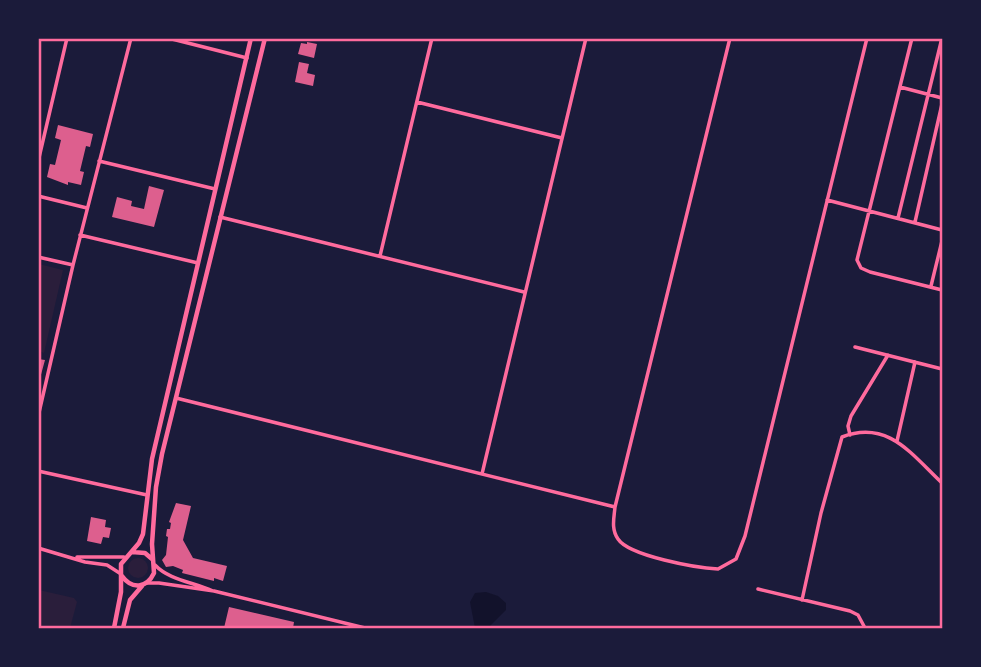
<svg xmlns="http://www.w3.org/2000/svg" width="981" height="667" font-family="'PT Sans Narrow',sans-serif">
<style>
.green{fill:#2a1e3b}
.water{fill:#12122b}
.building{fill:#dd5f8e}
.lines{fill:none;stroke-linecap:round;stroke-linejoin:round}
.minor{stroke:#ff6b9d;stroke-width:3.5}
.secondary{stroke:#ff6b9d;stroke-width:4.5}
.neatline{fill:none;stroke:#ff6b9d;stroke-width:2.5}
</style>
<rect width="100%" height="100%" fill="#1b1b3a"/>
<path class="green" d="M 39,264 L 63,270 L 44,353 L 39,351 Z
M128 568a10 10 0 1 1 20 0a10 10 0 1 1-20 0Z
M 39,590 L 74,598 L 77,602 L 70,628 L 39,628 Z"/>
<path class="water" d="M 486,592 L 498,596 L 506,603 L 506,610 L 488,628 L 475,628 L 470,602 L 475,593 Z"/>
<path class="building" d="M 307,42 L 317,44 L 314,58 L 298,54 L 301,43 L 307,44 Z
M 299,62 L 309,64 L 307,73 L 315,75 L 313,86 L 295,82 Z
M 58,125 L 93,134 L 90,147 L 86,146 L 80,171 L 84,172 L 81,185 L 68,182 L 68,185 L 47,177 L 50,164 L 55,165 L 61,140 L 55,138 Z
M 149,186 L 164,190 L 154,227 L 112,217 L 117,197 L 132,201 L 131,206 L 144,209 Z
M 38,359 L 45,360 L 39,382 L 38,382 Z
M 176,503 L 191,506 L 183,540 L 193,558 L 227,566 L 223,581 L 214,578 L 214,581 L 182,573 L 183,570 L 173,566 L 166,567 L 162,560 L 166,555 L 168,537 L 166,536 L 167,529 L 170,529 L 171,523 L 169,522 Z
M 91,517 L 106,520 L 105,527 L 111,528 L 109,538 L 103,537 L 101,544 L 87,541 Z
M 229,607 L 294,622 L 293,628 L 224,628 Z"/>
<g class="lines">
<path class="minor" d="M 168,38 L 247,58
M 730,38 L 615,507 C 614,518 611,529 618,539 C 629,556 697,568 718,569 L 736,559 L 745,536 L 867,38
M 912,38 L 857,260 L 861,268 L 870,272 L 942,290
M 900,87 L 942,98
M 417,102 L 562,138
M 99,161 L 215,189
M 38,162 L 67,38
M 38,196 L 87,208
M 827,200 L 942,230
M 220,217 L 524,292
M 898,218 L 942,38
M 915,222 L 942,104
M 80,235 L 198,263
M 380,256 L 432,38
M 38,257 L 73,265
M 931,286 L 942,241
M 855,347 L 942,369
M 176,398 L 615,507
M 38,417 L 73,265 L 131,38
M 850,435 L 848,426 L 851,416 L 888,355
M 897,441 L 915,362
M 38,471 L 147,495
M 482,474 L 586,38
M 38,548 L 85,562 L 107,565 L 121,574
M 77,557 L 124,557
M 155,565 C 169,580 193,582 213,591
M 147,583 L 159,583 L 214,591 L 365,628
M 758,589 L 850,611 L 858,615 L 865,628
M 802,600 L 821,513 L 842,437 C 888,419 912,455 942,483"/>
<path class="secondary" d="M 132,552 L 145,553 L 152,559
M 122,576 C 132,590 147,588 154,573 L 152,544 L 156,487 L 162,454 L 265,38
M 114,628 L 121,592 L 121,564 L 139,543 L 143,534 L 152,459 L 251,38
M 123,628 L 130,600 L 142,586"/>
</g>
<rect width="981" height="667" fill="none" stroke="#1b1b3a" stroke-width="80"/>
<rect x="40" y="40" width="901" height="587" class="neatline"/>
</svg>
